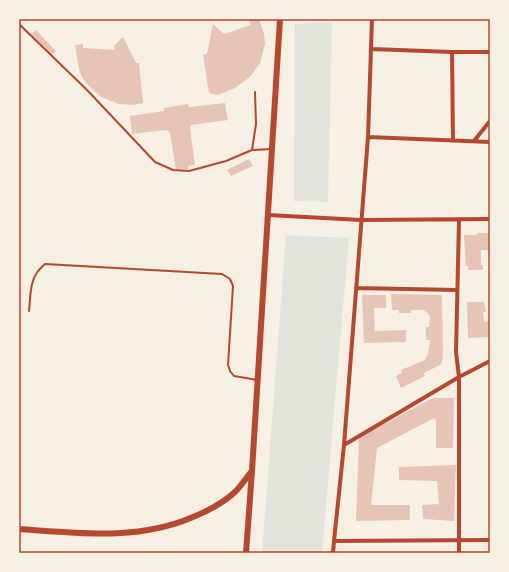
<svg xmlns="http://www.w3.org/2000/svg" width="509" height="572" font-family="Overpass,sans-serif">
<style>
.green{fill:#e2e4dc}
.building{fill:#e6c5b7}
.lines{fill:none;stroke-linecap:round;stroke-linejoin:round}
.service{stroke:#b5482f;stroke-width:2}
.minor{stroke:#b5482f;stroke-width:4}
.secondary{stroke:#b5482f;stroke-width:6}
.neatline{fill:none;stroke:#b5482f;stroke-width:1.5}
</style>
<rect width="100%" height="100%" fill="#f6efe4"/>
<path class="green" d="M 332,22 L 328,202 L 294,201 L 295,24 Z
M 286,235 L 349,238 L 322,553 L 262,553 Z"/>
<path class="building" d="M 251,19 L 259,19 L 264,34 L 265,44 L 260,63 L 250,77 L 235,88 L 218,95 L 209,93 L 203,55 L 207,54 L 213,24 L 224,34 L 251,25 L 249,20 Z
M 36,30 L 56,51 L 52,55 L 31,34 Z
M 123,37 L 136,63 L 139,63 L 143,103 L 134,105 L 119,104 L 101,97 L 87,84 L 82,77 L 79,69 L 75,45 L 83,44 L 83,48 L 115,50 L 114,46 Z
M 225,103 L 228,120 L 191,125 L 190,129 L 195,165 L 188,166 L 189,169 L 176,170 L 170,133 L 167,130 L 132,134 L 130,116 L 164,111 L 164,108 L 188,104 L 189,107 Z
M 249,159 L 253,166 L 231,176 L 227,170 Z
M 477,233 L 490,233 L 490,250 L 481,250 L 481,265 L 483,265 L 483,270 L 468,270 L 468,266 L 466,266 L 464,235 L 477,235 Z
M 391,294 L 442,295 L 443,356 L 442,362 L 440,365 L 424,373 L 425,376 L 401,388 L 396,376 L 402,373 L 401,370 L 425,360 L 428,354 L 430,340 L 426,340 L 426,327 L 429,327 L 430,316 L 424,310 L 411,310 L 411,313 L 399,313 L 399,310 L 392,310 Z
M 362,295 L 386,295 L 386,308 L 374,308 L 375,331 L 406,330 L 406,342 L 364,343 Z
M 467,302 L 484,302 L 486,312 L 483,312 L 484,322 L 490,321 L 490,337 L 468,338 Z
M 433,398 L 454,398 L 453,448 L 436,448 L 436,420 L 434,418 L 377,448 L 371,505 L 410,505 L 410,520 L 356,521 L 359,437 Z
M 456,465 L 454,521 L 423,519 L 422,505 L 439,504 L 437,481 L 399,480 L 399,467 Z"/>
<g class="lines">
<path class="service" d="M 19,24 L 88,91 L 155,162 L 173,170 L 189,171 L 226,161 L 252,150 L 271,149
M 252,150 L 256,124 L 255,92
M 29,311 C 31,292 29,277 45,264 L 222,274 L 230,279 L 233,286 L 228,365 L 230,371 L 234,376 L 257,380"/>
<path class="minor" d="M 371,49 L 452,52 L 490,52
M 452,52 L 453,140
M 368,137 L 490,142
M 474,141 L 490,121
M 268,215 L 361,220 L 490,219
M 459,220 L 456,352 L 459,377 L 490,361
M 356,288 L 457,290
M 459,377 L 459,553
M 344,445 L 368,137 L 372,19
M 334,541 L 344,445 L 459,377
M 333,553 L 334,541 L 490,540"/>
<path class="secondary" d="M 19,529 C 78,533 138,541 193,517 C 208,511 223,503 235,492 C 241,486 246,478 252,471 L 280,19
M 246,553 L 252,471"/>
</g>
<rect width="509" height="572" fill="none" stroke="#f6efe4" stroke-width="40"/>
<rect x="20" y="20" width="469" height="532" class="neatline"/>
</svg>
